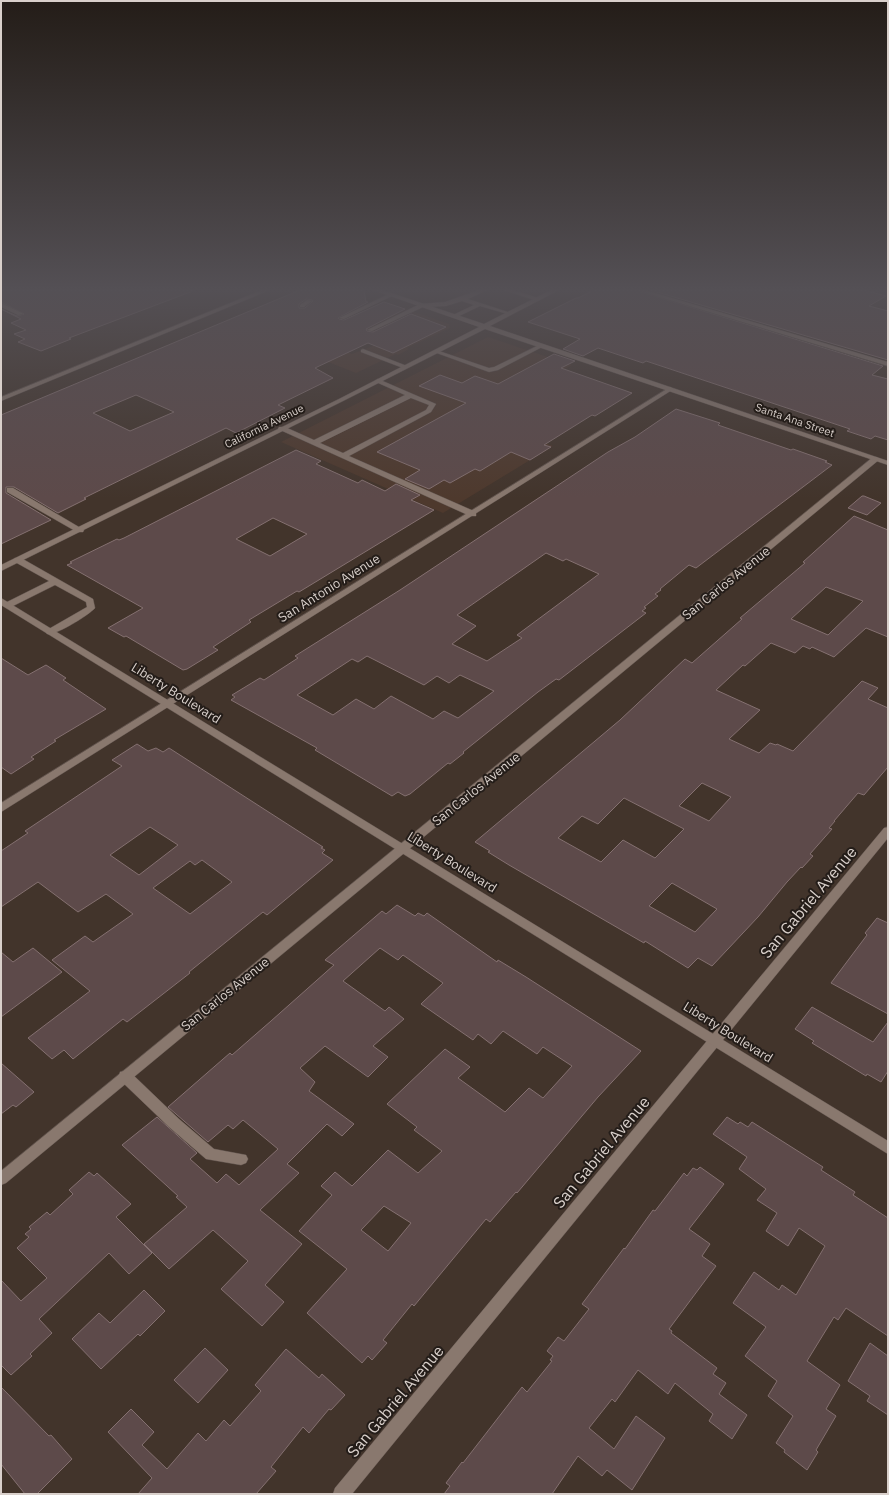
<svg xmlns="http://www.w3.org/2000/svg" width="889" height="1495" font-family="'IBM Plex Sans',sans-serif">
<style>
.built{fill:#4e392d}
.building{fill:#5d4a4a;stroke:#847070;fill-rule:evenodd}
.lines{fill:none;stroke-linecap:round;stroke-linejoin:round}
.lane-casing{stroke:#5e514b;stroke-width:1}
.street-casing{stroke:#5e514b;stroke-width:1}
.secondary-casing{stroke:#5e514b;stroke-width:1}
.lane{fill:#89786e;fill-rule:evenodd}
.street{fill:#89786e;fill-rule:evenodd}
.secondary{fill:#89786e;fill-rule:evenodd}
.labels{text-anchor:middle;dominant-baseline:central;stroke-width:4;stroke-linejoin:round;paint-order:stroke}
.far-street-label{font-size:11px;fill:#d9d0cb;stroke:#241d19}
.street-label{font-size:13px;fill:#d9d0cb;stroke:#241d19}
.near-street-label{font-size:16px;fill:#d9d0cb;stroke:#241d19}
</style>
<rect width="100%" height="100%" fill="#42342b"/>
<path class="built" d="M 406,309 L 449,324 L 450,328 L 407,348 L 409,349 L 398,355 L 396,354 L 356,373 L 285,345 L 306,336 L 352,354 L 383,342 L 357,331 Z
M 488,337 L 572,365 L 479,417 L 553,446 L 443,513 L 281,442 Z"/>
<path class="building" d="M 1,290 L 192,290 L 193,291 L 69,338 L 71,339 L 41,351 L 18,342 L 25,339 L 14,334 L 26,330 L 11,323 L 21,319 L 1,309 L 17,316 L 24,314 L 1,302 Z
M 300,290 L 364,290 L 366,302 L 368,302 L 338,318 L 339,319 L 344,320 L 384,302 L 405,309 L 366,329 L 367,331 L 373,332 L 411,314 L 446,327 L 393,353 L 368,343 L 315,368 L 333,378 L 278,405 L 285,408 L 236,433 L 226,428 L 84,498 L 86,499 L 58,513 L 14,487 L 6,487 L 6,493 L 51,520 L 1,544 L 1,415 ZM 306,299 L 312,300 L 313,301 L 305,308 L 299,308 L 299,304 ZM 136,395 L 174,412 L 130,431 L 93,413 Z
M 594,290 L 635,290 L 883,366 L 872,375 L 888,379 L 888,440 L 875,436 L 871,439 L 847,431 L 850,429 L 646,361 L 643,363 L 598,348 L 583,356 L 563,349 L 580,339 L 528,322 L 576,298 L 578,298 Z
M 650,290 L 864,290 L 886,296 L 869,306 L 888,311 L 888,360 Z
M 554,354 L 575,361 L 561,368 L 632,393 L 595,416 L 592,415 L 544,445 L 551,447 L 530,460 L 511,452 L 480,471 L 475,469 L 450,483 L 444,480 L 429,489 L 405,479 L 420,470 L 377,452 L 466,403 L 419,386 L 440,375 L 462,383 L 475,376 L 498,384 Z
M 676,409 L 720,423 L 718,425 L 791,450 L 793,449 L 827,461 L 825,462 L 832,465 L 696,568 L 689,565 L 660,589 L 661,590 L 655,594 L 658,596 L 644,607 L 646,608 L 642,611 L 646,613 L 559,680 L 556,679 L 538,692 L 463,752 L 464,753 L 450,764 L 448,763 L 410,794 L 405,796 L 398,792 L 392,796 L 315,750 L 317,748 L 231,700 L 235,697 L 232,695 L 260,678 L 264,680 L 298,658 L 295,656 L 400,590 L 608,452 L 635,437 ZM 546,553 L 563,561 L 566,559 L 599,574 L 517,635 L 522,638 L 487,661 L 452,644 L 476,626 L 457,615 ZM 367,656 L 424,685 L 437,676 L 449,683 L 460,675 L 494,691 L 458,718 L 444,711 L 433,719 L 391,696 L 374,709 L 356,699 L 333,715 L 297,695 L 352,659 L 358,662 Z
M 296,450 L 321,461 L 316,464 L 358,483 L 362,480 L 385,491 L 396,484 L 420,495 L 411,500 L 434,510 L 299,592 L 297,591 L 249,620 L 251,622 L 213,647 L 218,650 L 187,669 L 183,670 L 126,636 L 124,637 L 108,628 L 143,608 L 67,565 L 72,563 L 70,562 L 117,539 L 119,540 L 124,538 ZM 273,518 L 307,534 L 270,556 L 236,539 Z
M 862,496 L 864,496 L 881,503 L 867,515 L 848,508 Z
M 854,516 L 888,530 L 888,637 L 866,628 L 834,657 L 812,647 L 810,649 L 803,646 L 795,653 L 771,643 L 745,666 L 743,665 L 716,690 L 760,710 L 729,739 L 759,753 L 770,743 L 776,745 L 777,744 L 793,751 L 862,681 L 878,688 L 868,699 L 888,708 L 888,767 L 864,795 L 858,793 L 834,821 L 835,821 L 829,828 L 832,829 L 810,854 L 813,856 L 802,868 L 801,867 L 787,882 L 758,917 L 712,966 L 698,958 L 688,968 L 645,941 L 644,943 L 509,865 L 488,852 L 490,851 L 475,842 L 620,720 L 685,659 L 692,663 L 742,619 L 740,618 L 805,563 L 803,562 ZM 826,587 L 863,601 L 828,635 L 791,619 ZM 702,783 L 731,797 L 709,821 L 679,806 ZM 624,798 L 684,829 L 655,858 L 623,840 L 601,862 L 558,838 L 582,816 L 598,824 ZM 672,883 L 717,909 L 695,932 L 649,906 Z
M 1,658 L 28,675 L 46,665 L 66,678 L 63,680 L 106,709 L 54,740 L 56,741 L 31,757 L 34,759 L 11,774 L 1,767 Z
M 137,744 L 148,751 L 156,748 L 163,752 L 169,748 L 323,847 L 321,848 L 325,850 L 322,853 L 333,860 L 267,915 L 263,912 L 189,972 L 190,973 L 127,1022 L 123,1019 L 73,1059 L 64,1050 L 52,1059 L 28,1038 L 90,991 L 52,960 L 85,936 L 93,942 L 133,914 L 106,894 L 78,912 L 38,882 L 1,907 L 1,851 L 28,833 L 25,831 L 122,766 L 112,760 ZM 150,827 L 178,845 L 139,875 L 110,855 ZM 202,860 L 232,882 L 190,914 L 153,888 L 190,861 L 195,865 Z
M 397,905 L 415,916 L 418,913 L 424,916 L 427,913 L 497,962 L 498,960 L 526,977 L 641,1051 L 598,1097 L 517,1193 L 516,1192 L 490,1222 L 486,1219 L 414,1306 L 412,1304 L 383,1340 L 387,1343 L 372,1360 L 368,1356 L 362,1363 L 307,1313 L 347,1269 L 299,1231 L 332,1195 L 321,1186 L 335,1172 L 352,1186 L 388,1150 L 418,1173 L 442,1151 L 414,1130 L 417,1127 L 387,1104 L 445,1049 L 470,1067 L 458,1078 L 505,1112 L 529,1088 L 543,1098 L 572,1066 L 543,1047 L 537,1054 L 503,1031 L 491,1044 L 478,1034 L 473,1040 L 421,1004 L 443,983 L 403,955 L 398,960 L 380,948 L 343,981 L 385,1011 L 389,1007 L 404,1019 L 373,1046 L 388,1057 L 368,1077 L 325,1046 L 300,1068 L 315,1082 L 309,1091 L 354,1124 L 342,1136 L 327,1124 L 287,1164 L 299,1173 L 260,1210 L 302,1244 L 265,1285 L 284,1302 L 262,1326 L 221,1289 L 248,1261 L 213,1230 L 169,1269 L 144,1244 L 187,1207 L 176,1197 L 178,1196 L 122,1145 L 157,1117 L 197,1153 L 190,1159 L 217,1183 L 226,1174 L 239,1185 L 278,1149 L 243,1120 L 233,1129 L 228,1125 L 208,1142 L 168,1107 L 230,1053 L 232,1055 L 271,1021 L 334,965 L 325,960 L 382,911 L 386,914 ZM 384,1206 L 411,1223 L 388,1251 L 361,1230 Z
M 877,918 L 888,923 L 888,1014 L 831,983 L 867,935 L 865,933 Z
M 33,948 L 62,972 L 1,1017 L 1,952 L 13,962 Z
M 812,1007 L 873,1042 L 888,1022 L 888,1071 L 881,1082 L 867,1074 L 866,1076 L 812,1043 L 814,1041 L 795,1029 Z
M 1,1063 L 34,1092 L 16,1107 L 13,1105 L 1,1114 Z
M 727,1117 L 738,1124 L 740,1122 L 748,1127 L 752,1122 L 823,1167 L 821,1170 L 855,1192 L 853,1195 L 888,1218 L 888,1336 L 846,1308 L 838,1320 L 834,1317 L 807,1361 L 840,1385 L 826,1409 L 836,1416 L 816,1450 L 818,1452 L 807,1470 L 784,1452 L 785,1450 L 776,1443 L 793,1416 L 768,1396 L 777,1381 L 745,1356 L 766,1327 L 733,1303 L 754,1272 L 779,1290 L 782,1285 L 796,1295 L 825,1246 L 799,1228 L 788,1246 L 766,1231 L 777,1213 L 757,1200 L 766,1189 L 739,1169 L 747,1157 L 713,1134 Z
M 700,1167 L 724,1184 L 689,1229 L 710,1244 L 702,1256 L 716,1266 L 669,1329 L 672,1331 L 671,1333 L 717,1368 L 713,1374 L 726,1383 L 719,1394 L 747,1415 L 732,1439 L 709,1421 L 713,1414 L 675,1383 L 668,1394 L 638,1370 L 615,1402 L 612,1399 L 589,1428 L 614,1449 L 636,1416 L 665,1438 L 632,1490 L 607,1470 L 602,1476 L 578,1456 L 552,1494 L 444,1494 L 450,1486 L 446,1483 L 462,1462 L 463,1463 L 522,1387 L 527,1392 L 552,1361 L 550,1360 L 553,1356 L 547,1351 L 558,1337 L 564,1341 L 589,1309 L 582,1304 L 624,1248 L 625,1249 L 653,1210 L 655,1211 L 684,1173 L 687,1176 L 693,1168 L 697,1170 Z
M 89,1172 L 94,1176 L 97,1173 L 131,1204 L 116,1217 L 152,1253 L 129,1274 L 109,1253 L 39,1319 L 52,1333 L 30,1354 L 32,1356 L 11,1375 L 1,1365 L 1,1280 L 21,1301 L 47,1278 L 17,1248 L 29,1237 L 25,1234 L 31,1229 L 29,1227 L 47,1212 L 50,1215 L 73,1194 L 69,1190 Z
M 144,1290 L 165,1311 L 140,1336 L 138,1334 L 101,1369 L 72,1339 L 99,1313 L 110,1323 Z
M 870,1343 L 888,1356 L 888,1415 L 867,1401 L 870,1396 L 848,1381 Z
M 205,1348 L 228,1370 L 198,1403 L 174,1380 Z
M 286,1349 L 319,1378 L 322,1374 L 345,1395 L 331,1410 L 329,1409 L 309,1433 L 303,1427 L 271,1467 L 276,1471 L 256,1494 L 138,1494 L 152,1478 L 108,1432 L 131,1409 L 154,1432 L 142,1445 L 167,1469 L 198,1433 L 206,1441 L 224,1420 L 230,1426 L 261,1391 L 255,1385 Z
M 1,1387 L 49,1436 L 51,1435 L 72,1459 L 37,1494 L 25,1494 L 1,1464 Z"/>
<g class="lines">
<defs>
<path id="lane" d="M 479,290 L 487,290 L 468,299 L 511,313 L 511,315 L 480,306 L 457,317 L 453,317 L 453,315 L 474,305 L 462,301 L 446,306 L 423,307 L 372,331 L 367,330 L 420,304 L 445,302 Z
M 503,290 L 513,290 L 541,299 L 538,301 Z
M 389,294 L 394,295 L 344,319 L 339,318 Z
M 307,300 L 312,301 L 304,307 L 300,307 L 300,305 Z
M 1,303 L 22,313 L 23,314 L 18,315 L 1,307 Z
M 539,345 L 544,346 L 498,370 L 489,372 L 434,352 L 439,351 L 489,368 L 494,367 Z
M 363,349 L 407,366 L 408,367 L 403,368 L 361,352 L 361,350 Z
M 378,379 L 436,404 L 431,412 L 349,456 L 476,512 L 476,516 L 470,516 L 278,429 L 279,427 L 285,427 L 314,440 L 405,395 L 376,382 L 375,381 ZM 411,398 L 429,405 L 426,410 L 343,453 L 320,443 Z
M 7,488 L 13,488 L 84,530 L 83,532 L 77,532 L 7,492 Z
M 15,558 L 21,558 L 93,599 L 95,608 C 89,615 55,636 47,634 L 46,632 L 47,630 L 87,607 L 86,602 L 55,585 L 11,607 L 5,607 L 4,605 L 5,603 L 49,581 L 15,562 L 14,560 Z
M 125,1071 L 130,1072 L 179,1119 L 214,1149 L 246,1155 L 248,1159 L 246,1163 L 241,1165 L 206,1159 L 169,1127 L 120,1080 L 119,1076 L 120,1072 Z"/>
<path id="street" d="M 262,290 L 270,290 L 1,401 L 1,397 Z
M 636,290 L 645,290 L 888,362 L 888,366 Z
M 670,387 L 673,389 L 672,390 L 1,812 L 1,803 Z
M 873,457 L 876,457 L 880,459 L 6,1183 L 1,1185 L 1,1171 Z
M 888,827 L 888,838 L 352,1494 L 333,1494 L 335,1488 L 884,828 Z"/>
<path id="secondary" d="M 373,290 L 382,290 L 484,324 L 551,290 L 559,290 L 490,326 L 888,461 L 888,465 L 485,329 L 343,401 L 1,571 L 1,565 L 339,399 L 479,327 Z
M 1,598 L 888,1141 L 888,1154 L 1,605 Z"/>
</defs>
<use href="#lane" class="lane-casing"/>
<use href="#street" class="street-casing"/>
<use href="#secondary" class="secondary-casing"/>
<use href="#lane" class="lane"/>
<use href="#street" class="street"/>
<use href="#secondary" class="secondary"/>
</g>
<linearGradient id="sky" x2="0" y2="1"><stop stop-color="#241d18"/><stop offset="0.58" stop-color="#545055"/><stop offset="1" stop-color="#545055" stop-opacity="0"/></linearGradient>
<rect width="889" height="499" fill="url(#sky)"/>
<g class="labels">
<g class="far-street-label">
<text transform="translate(795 420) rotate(19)">Santa Ana Street</text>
<text transform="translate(264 426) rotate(-26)">California Avenue</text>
</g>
<g class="street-label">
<text transform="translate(726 583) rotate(-39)">San Carlos Avenue</text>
<text transform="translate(329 588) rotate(-32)">San Antonio Avenue</text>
<text transform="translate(176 693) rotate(32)">Liberty Boulevard</text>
<text transform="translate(476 789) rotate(-39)">San Carlos Avenue</text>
<text transform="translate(452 862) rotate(32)">Liberty Boulevard</text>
<text transform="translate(225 994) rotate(-39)">San Carlos Avenue</text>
<text transform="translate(728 1032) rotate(32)">Liberty Boulevard</text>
</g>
<g class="near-street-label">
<text transform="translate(808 902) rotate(-50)">San Gabriel Avenue</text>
<text transform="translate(601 1152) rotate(-50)">San Gabriel Avenue</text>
<text transform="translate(395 1401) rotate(-50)">San Gabriel Avenue</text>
</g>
</g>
<rect width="889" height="1495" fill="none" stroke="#d9d0cb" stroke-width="4"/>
</svg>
